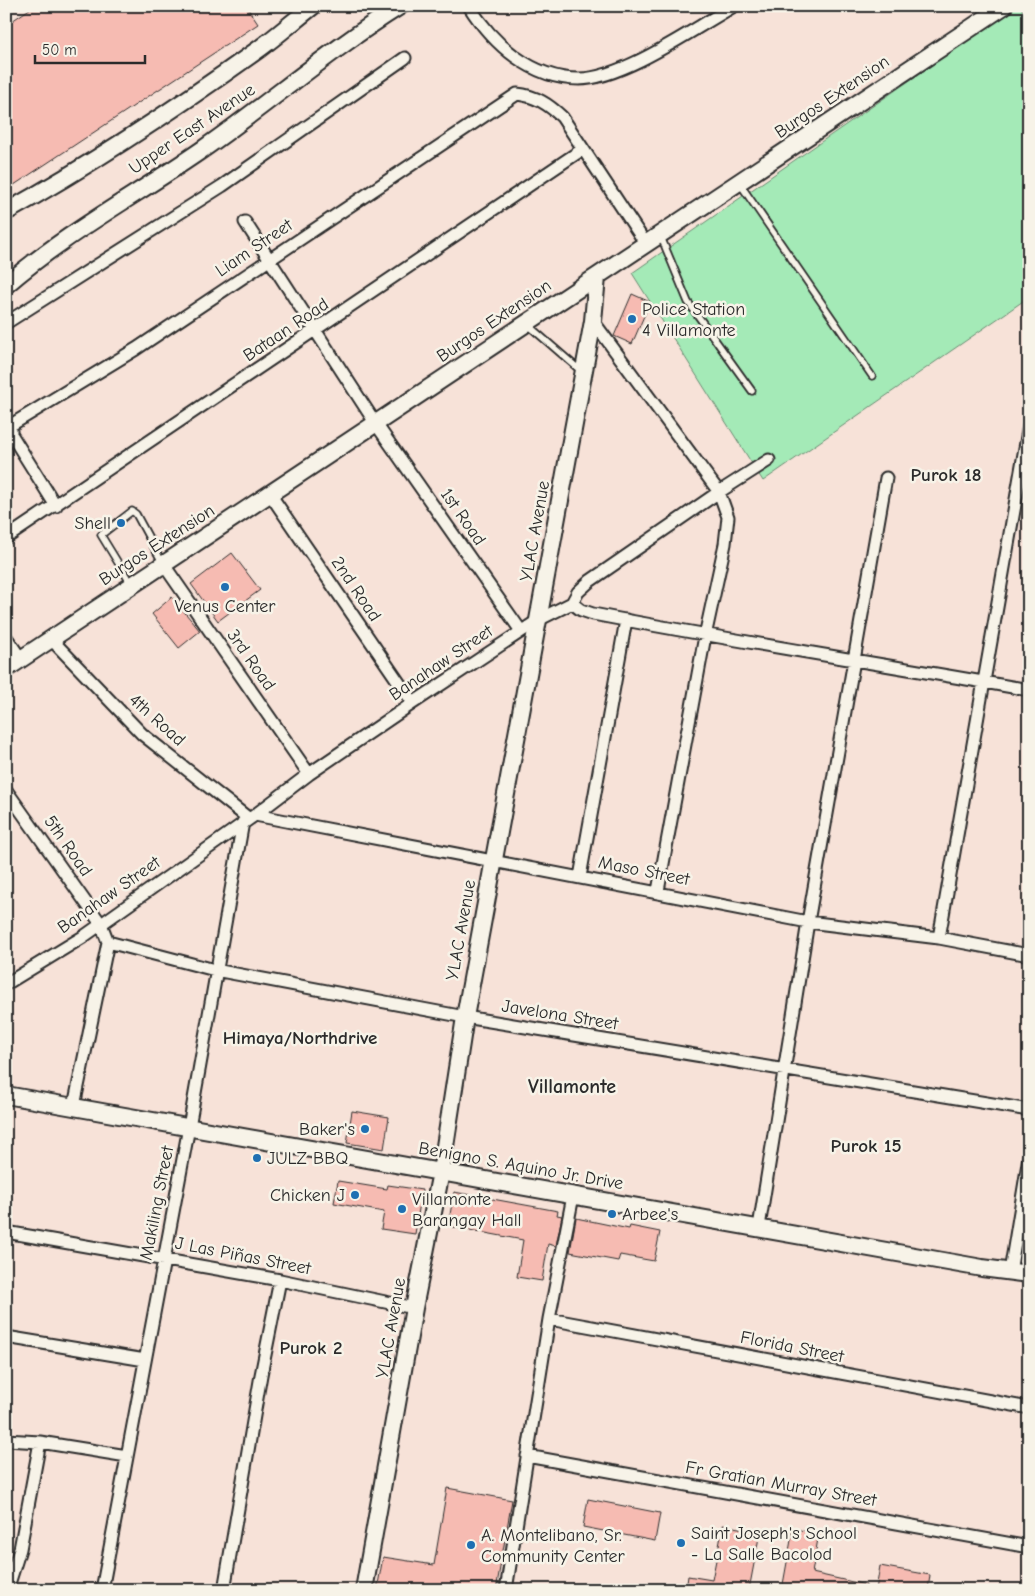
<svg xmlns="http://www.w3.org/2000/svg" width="1035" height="1596" font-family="'Comic Neue',sans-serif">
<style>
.green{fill:#a4eab7;stroke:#688a71}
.building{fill:#f6bbb2;stroke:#2b2b2b}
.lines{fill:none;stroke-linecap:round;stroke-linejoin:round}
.lane-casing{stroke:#2b2b2b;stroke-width:9}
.street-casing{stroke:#2b2b2b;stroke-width:15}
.secondary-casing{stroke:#2b2b2b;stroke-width:20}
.lane{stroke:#f7f3e8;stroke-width:5.5}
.street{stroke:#f7f3e8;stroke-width:11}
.secondary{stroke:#f7f3e8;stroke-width:16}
.poi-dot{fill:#1f6fb2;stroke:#f7f3e8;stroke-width:2}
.labels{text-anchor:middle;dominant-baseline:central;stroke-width:5;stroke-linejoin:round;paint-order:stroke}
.street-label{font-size:18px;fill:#2b2b2b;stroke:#f7f3e8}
.poi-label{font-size:18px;fill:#2b2b2b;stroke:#f7f3e8;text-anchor:start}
.neighbourhood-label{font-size:19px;font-weight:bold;fill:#2b2b2b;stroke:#f7f3e8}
.quarter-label{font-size:20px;font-weight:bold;fill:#2b2b2b;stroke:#f7f3e8}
</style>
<rect width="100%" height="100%" fill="#f7e2d8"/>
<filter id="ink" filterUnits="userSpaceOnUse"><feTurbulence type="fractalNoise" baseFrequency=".02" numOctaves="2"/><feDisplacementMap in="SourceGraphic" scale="10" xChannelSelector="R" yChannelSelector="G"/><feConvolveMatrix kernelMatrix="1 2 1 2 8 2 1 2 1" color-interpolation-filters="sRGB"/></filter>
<g filter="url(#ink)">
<path class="green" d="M 1017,6 L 1029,6 L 1029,297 L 763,481 L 632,273 Z"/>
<path class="building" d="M 34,6 L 246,6 L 258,24 L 11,187 L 6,180 L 6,25 Z
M 632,294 L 650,302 L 632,344 L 614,336 Z
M 232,553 L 260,590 L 218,621 L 191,584 Z
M 172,597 L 200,631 L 179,648 L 152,614 Z
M 352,1111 L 389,1117 L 384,1149 L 347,1143 Z
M 338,1181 L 387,1189 L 388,1185 L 422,1190 L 415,1234 L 381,1229 L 384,1212 L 334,1203 Z
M 454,1192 L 558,1211 L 557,1215 L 562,1216 L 556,1246 L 548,1244 L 542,1281 L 517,1277 L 523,1240 L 448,1226 Z
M 576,1218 L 629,1229 L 630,1226 L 660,1232 L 654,1261 L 620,1255 L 618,1261 L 570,1252 Z
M 447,1488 L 512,1500 L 496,1590 L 377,1590 L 383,1557 L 434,1565 Z
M 588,1499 L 660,1513 L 655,1541 L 583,1527 Z
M 723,1525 L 760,1532 L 749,1590 L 686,1590 L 688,1576 L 712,1580 Z
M 793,1529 L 819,1533 L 812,1573 L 866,1585 L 866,1590 L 782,1590 Z
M 880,1566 L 930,1575 L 928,1590 L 876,1590 Z"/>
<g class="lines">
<defs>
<path id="lane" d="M 1025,6 L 1029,12
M 740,184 L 872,376
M 661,237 L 688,302 L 752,391
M 528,325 L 581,371
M 131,584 L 101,535 L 132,511 L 136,514 L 163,564"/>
<path id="street" d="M 469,6 C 493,44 532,79 579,79 C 623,79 695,28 734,6
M 245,222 L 376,424 L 521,631
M 6,323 L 222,186 L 405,58
M 270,494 L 413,703
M 56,506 L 11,434 L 11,425 L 136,349 L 517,94 C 536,96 548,104 562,117 L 646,244
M 6,538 L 583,149
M 164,565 L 309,774
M 572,603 L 581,610 L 593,614 C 738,642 884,664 1029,690
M 6,637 L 21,659
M 51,639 L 142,734 L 248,818
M 6,790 L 101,924 L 108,942 L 215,970 L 465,1017 L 1029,1110
M 255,815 L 808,922 L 939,938 L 1029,955
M 580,877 L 626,620
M 658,891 L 705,636 L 725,544 L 728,517 L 719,492 L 769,460
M 939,938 L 1029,425
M 6,984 L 83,937 L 255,815 L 309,774 L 413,703 L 540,619 L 572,603 L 578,592 L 590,581 L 719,492 L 593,321
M 74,1106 L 108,942
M 759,1227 L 808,922 L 886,478
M 6,1232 L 280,1280 L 414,1308
M 1010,1272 L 1029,1157
M 549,1319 L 1029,1408
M 6,1337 L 145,1360
M 6,1440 L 40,1442 L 127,1456
M 527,1456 L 1029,1547
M 7,1590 L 20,1549 L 40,1442
M 102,1590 L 189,1127 L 243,822
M 224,1590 L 261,1375 L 280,1280
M 506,1590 L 549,1319 L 573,1196"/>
<path id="secondary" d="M 6,212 C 94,163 178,107 259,49 C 278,35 295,20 313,6
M 6,285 C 67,232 137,195 203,149 C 269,103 331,49 400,6
M 6,669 L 1004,6
M 6,1095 L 982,1268 L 1029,1274
M 364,1590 L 414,1308 L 441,1172 L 465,1017 L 593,321 L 597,277"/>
</defs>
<use href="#lane" class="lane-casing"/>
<use href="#street" class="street-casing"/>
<use href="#secondary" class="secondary-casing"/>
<use href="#lane" class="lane"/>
<use href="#street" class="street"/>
<use href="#secondary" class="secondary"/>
</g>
</g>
<g class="poi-dot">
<circle cx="632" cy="319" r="5"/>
<circle cx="121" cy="523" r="5"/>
<circle cx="225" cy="587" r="5"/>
<circle cx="365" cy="1129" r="5"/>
<circle cx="257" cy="1158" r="5"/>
<circle cx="355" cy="1195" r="5"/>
<circle cx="402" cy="1209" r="5"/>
<circle cx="612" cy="1214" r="5"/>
<circle cx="681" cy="1543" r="5"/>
<circle cx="471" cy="1545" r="5"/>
</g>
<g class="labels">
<g class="street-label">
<text transform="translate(832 97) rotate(-34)">Burgos Extension</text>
<text transform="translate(192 129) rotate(-34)">Upper East Avenue</text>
<text transform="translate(254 248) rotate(-34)">Liam Street</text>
<text transform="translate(494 321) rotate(-34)">Burgos Extension</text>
<text transform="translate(286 330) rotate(-34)">Bataan Road</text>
<text transform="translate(463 517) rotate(55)">1st Road</text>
<text transform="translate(535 531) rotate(-80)">YLAC Avenue</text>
<text transform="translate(157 545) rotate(-33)">Burgos Extension</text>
<text transform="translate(356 589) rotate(56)">2nd Road</text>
<text transform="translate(251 660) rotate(55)">3rd Road</text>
<text transform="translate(441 663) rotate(-34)">Banahaw Street</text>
<text transform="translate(157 720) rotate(42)">4th Road</text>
<text transform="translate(68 846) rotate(55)">5th Road</text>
<text transform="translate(644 871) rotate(11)">Maso Street</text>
<text transform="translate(109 895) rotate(-35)">Banahaw Street</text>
<text transform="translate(461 930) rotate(-80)">YLAC Avenue</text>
<text transform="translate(560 1015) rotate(9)">Javelona Street</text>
<text transform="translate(521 1166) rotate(10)">Benigno S. Aquino Jr. Drive</text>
<text transform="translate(157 1203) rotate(-79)">Makiling Street</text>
<text transform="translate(243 1256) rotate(11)">J Las Piñas Street</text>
<text transform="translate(391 1328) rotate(-80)">YLAC Avenue</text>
<text transform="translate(792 1347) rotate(11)">Florida Street</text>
<text transform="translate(781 1484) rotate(10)">Fr Gratian Murray Street</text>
</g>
<g class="poi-label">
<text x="642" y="309">Police Station<tspan x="642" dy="21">4 Villamonte</tspan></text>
<text x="111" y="523" text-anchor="end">Shell</text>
<text x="225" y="606" text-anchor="middle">Venus Center</text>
<text x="355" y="1129" text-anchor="end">Baker's</text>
<text x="267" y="1158">JULZ BBQ</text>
<text x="345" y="1195" text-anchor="end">Chicken J</text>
<text x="412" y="1199">Villamonte<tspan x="412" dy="21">Barangay Hall</tspan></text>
<text x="622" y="1214">Arbee's</text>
<text x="691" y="1533">Saint Joseph's School<tspan x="691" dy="21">- La Salle Bacolod</tspan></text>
<text x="481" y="1535">A. Montelibano, Sr.<tspan x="481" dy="21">Community Center</tspan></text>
</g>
<g class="neighbourhood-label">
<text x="946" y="475">Purok 18</text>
<text x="300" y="1038">Himaya/Northdrive</text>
<text x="866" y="1146">Purok 15</text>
<text x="311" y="1348">Purok 2</text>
</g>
<g class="quarter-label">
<text x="572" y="1086">Villamonte</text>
</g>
</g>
<rect width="1035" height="1596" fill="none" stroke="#f7f3e8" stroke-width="25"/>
<rect x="12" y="12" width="1010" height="1571" fill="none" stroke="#2b2b2b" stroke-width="2" filter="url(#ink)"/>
<path d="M35 55v8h110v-8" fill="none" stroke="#2b2b2b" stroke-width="2.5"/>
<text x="42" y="55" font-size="15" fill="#2b2b2b" stroke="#f7f3e8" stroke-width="4" paint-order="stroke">50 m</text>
</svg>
